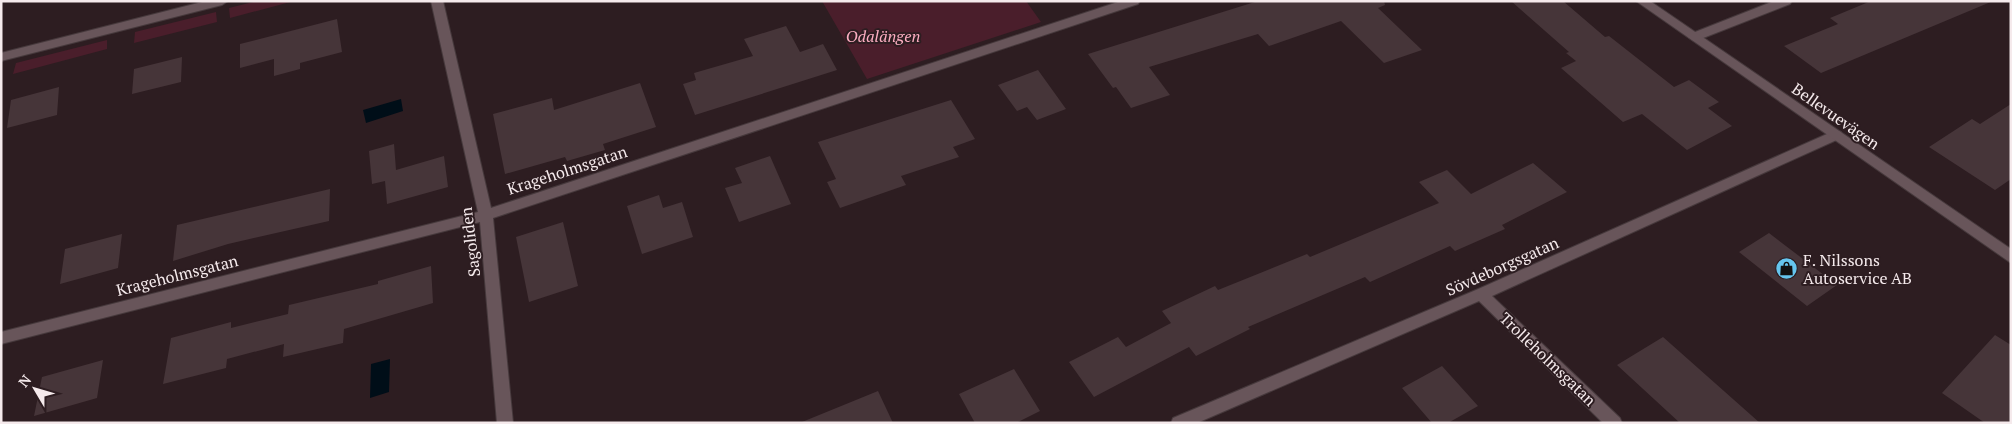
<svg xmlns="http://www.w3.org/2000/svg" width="2012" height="424" font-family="'PT Serif',serif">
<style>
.green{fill:#4a1e2b}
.water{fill:#000e18}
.building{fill:#463539}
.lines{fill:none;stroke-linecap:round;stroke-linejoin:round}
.minor-casing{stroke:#46393c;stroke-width:2}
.tertiary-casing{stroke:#46393c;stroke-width:2}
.minor{fill:#68555a;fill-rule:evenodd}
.tertiary{fill:#68555a;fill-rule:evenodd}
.labels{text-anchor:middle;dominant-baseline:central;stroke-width:4;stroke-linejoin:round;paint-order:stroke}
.park-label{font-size:16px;font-style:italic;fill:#fcadc1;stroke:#2d1d21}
.street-label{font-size:16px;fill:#f5eaec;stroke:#2d1d21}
.poi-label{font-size:16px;fill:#f5eaec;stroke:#2d1d21;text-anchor:start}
</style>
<rect width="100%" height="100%" fill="#2d1d21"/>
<path class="green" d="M 257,1 L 294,1 L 230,18 L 229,8 Z
M 822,1 L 1026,1 L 1041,22 L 867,79 Z
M 216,12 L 217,22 L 134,43 L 135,32 Z
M 107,40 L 107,49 L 13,74 L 16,63 Z"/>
<path class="water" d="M 401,99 L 403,111 L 366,123 L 363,110 Z
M 390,359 L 389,392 L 370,398 L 371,364 Z"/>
<path class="building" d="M 1258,1 L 1384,1 L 1385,5 L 1378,8 L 1422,50 L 1384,63 L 1341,21 L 1269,46 L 1258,34 L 1149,67 L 1170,95 L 1131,108 L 1116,87 L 1113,88 L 1088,54 Z
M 1511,1 L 1563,1 L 1605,37 L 1609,36 L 1674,87 L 1689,80 L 1719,102 L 1708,108 L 1732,126 L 1687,150 L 1642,114 L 1623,122 L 1561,68 L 1576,61 L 1566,53 L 1569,52 Z
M 1871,1 L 1993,1 L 1821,73 L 1784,46 L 1838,24 L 1830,18 Z
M 337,19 L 342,52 L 300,63 L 300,69 L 274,76 L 274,59 L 240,68 L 240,44 Z
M 786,26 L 800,52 L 823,44 L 837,70 L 695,115 L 683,84 L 696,80 L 694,73 L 753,56 L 744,39 Z
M 182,57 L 181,82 L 132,94 L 134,69 Z
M 1038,70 L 1066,109 L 1037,120 L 1027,107 L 1017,111 L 998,85 Z
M 640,83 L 656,127 L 603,144 L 605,150 L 567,161 L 565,157 L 505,174 L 493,114 L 552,98 L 554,110 Z
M 59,87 L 57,115 L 7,128 L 11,100 Z
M 951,100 L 975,139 L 953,147 L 959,157 L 901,176 L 906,185 L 840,208 L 827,182 L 836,179 L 818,142 Z
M 2011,104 L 2011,179 L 1995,190 L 1929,147 L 1972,119 L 1980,124 Z
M 394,144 L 396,170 L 444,156 L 448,187 L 387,204 L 385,181 L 372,184 L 369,151 Z
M 770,156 L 791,204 L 739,222 L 725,188 L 742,183 L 735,168 Z
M 1533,163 L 1567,192 L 1502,225 L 1505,229 L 1455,251 L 1450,246 L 1370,282 L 1365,277 L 1248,327 L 1250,329 L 1196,356 L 1189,347 L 1094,397 L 1069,362 L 1118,337 L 1126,347 L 1171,323 L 1162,311 L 1215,286 L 1218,290 L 1307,254 L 1310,257 L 1439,203 L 1419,182 L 1447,170 L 1471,194 Z
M 330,189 L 329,221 L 228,244 L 173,261 L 177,225 Z
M 659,195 L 663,208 L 682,202 L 693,237 L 642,254 L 627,206 Z
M 563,222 L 578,286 L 529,302 L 516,237 Z
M 1769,233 L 1837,285 L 1807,306 L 1739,252 Z
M 122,234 L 118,268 L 60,284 L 65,249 Z
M 431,266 L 433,303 L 344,329 L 343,343 L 283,357 L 284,344 L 227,359 L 226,368 L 163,384 L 171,338 L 231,322 L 231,328 L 288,314 L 289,305 L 378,284 L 378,281 Z
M 1995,335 L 2011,345 L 2011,423 L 1985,423 L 1942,393 Z
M 1663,337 L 1760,423 L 1680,423 L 1617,365 Z
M 103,360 L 97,398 L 34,416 L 42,377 Z
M 1442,366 L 1478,406 L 1448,423 L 1432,423 L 1402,388 Z
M 1014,369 L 1040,411 L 1016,423 L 975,423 L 959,394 Z
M 878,391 L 893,423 L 802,423 L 802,422 Z"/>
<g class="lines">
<defs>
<path id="minor" d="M 431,1 L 443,1 L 491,208 L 1121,1 L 1140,1 L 1138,4 L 493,218 L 513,423 L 497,423 L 480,222 L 1,344 L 1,332 L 478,212 Z
M 1774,1 L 1792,1 L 1790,4 L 1698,40 L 1694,41 L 1688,37 L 1690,34 Z
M 1836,130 L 1841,132 L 1842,135 L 1841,138 L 1492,296 L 1620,418 L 1622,423 L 1603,423 L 1479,301 L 1197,423 L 1171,423 L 1173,418 L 1476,290 Z"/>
<path id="tertiary" d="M 206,1 L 228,1 L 222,5 L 1,61 L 1,53 Z
M 1636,1 L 1650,1 L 2011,249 L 2011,263 Z"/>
</defs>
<use href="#minor" class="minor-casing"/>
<use href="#tertiary" class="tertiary-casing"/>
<use href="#minor" class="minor"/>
<use href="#tertiary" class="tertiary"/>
</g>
<defs>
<symbol id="shop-disc" viewBox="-11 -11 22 22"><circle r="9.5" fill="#65c5ee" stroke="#2d1d21"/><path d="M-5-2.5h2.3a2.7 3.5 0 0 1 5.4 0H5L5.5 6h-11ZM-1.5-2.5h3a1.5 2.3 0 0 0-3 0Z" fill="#111"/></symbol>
</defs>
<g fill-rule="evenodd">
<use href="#shop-disc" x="1774" y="256" width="25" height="25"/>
</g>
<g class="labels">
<g class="park-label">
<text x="883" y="36">Odalängen</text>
</g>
<g class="street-label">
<text transform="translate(1836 116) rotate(35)">Bellevuevägen</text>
<text transform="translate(567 170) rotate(-18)">Krageholmsgatan</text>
<text transform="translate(470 242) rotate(-97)">Sagoliden</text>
<text transform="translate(1502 266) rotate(-24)">Sövdeborgsgatan</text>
<text transform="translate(177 275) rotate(-14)">Krageholmsgatan</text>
<text transform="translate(1548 359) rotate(44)">Trolleholmsgatan</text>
</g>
<g class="poi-label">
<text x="1803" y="260">F. Nilssons<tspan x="1803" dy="18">Autoservice AB</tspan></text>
</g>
</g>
<rect width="2012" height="424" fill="none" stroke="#f5eaec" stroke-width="5"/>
<g transform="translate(35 389) rotate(308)" stroke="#2d1d21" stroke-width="4" paint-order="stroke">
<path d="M0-4L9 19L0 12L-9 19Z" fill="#f5eaec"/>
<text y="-8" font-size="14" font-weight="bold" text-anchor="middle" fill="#f5eaec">N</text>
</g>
</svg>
